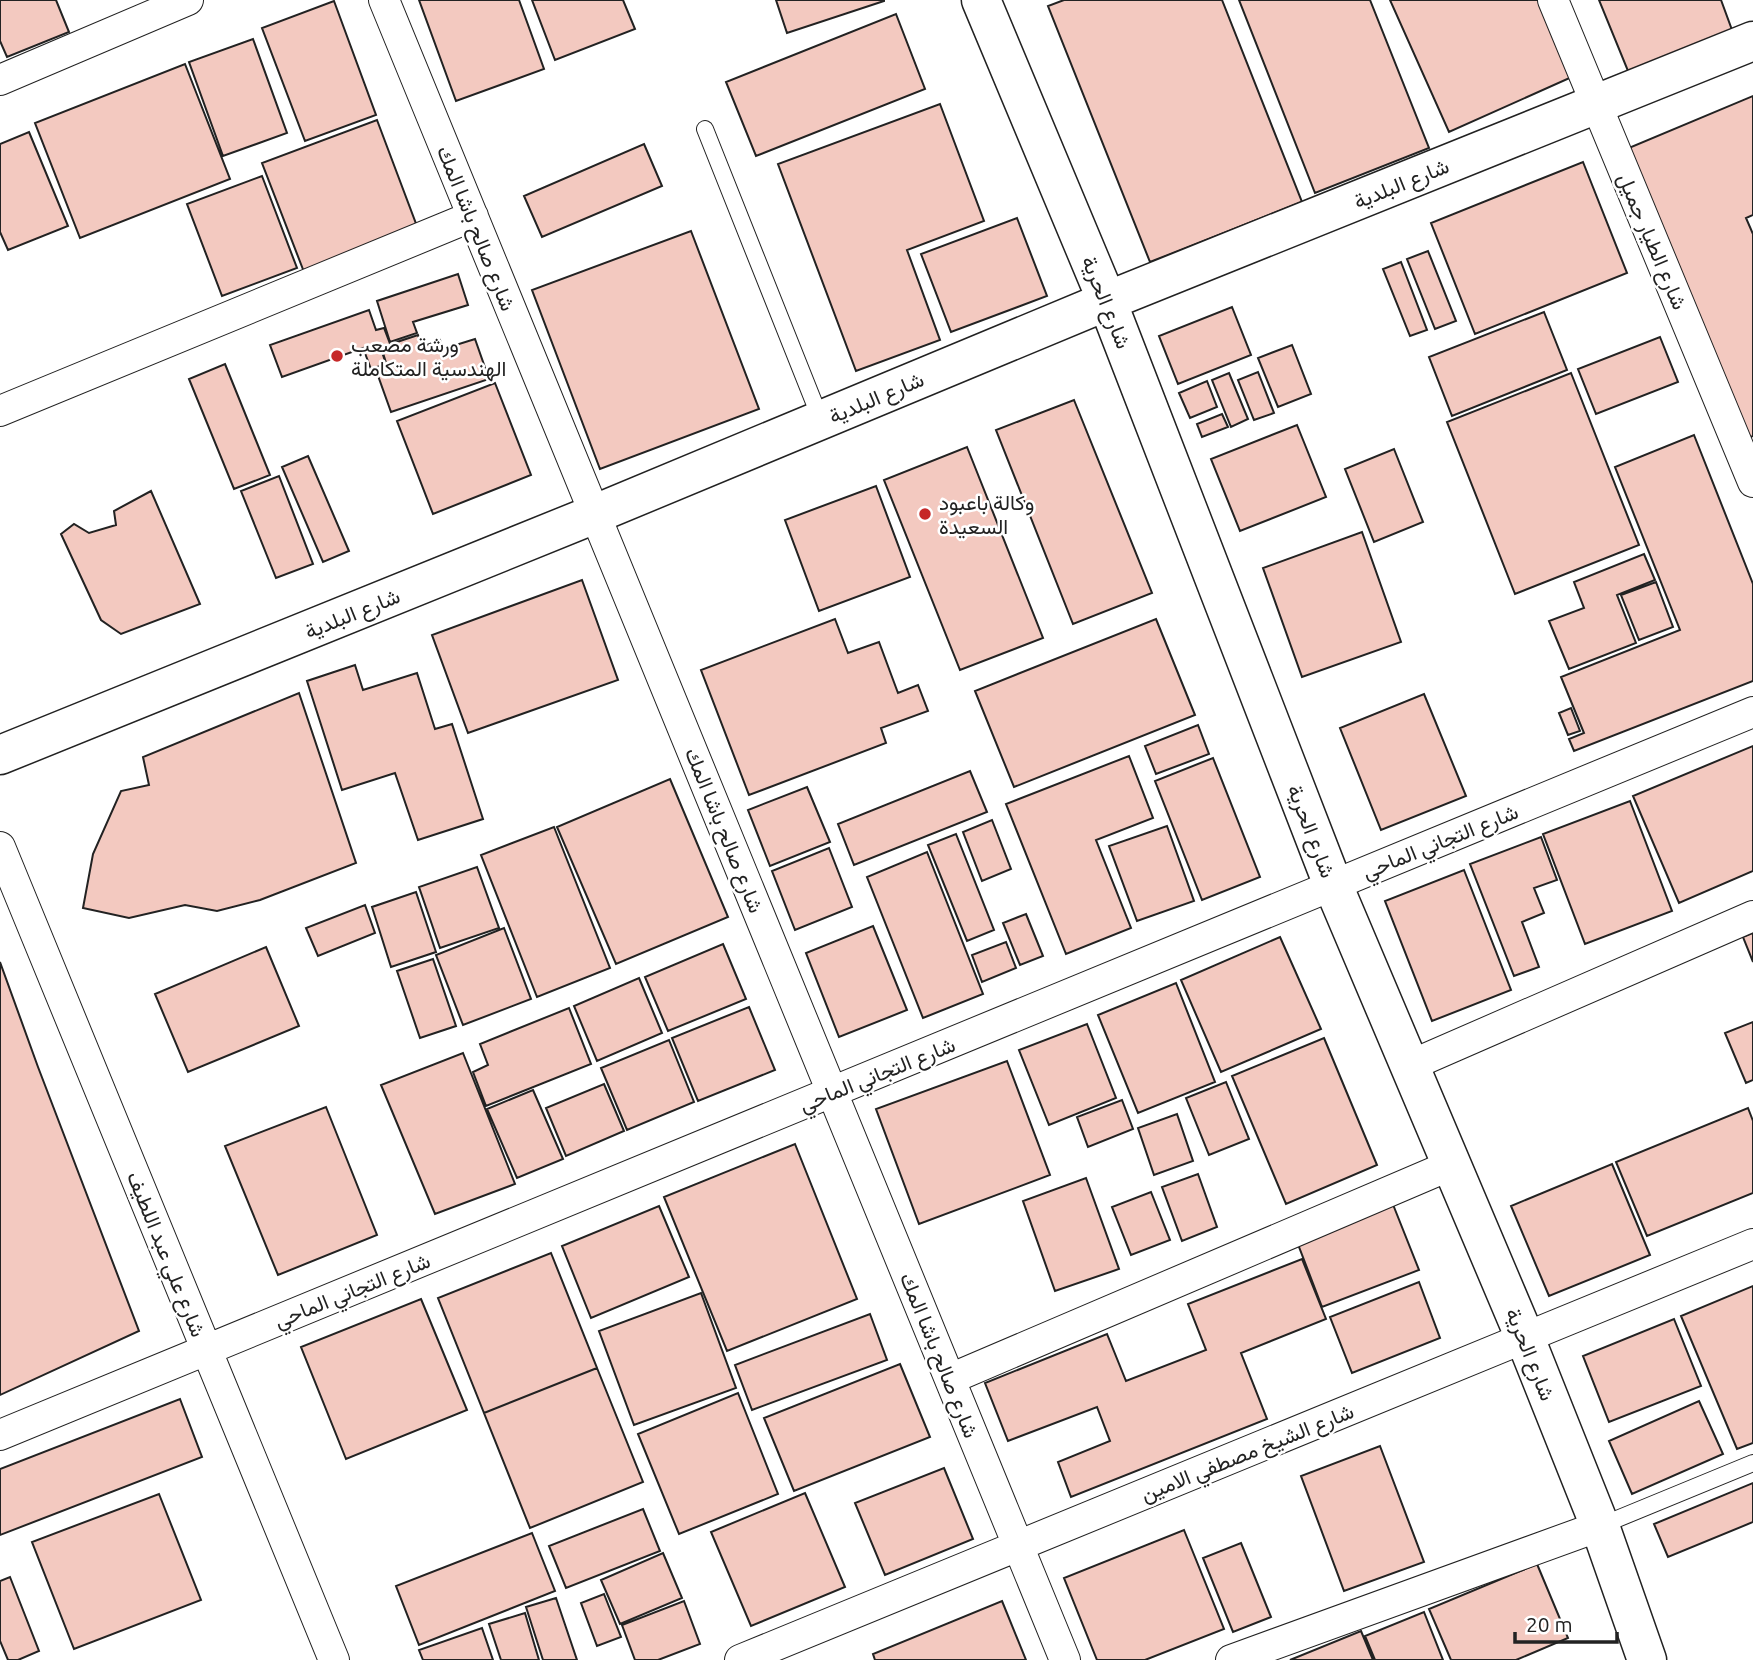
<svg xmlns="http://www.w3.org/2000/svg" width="1753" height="1660" font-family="Ubuntu,Vazirmatn,sans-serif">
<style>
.building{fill:#f3c9c0;stroke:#222;stroke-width:2}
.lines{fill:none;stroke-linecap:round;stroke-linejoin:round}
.lane-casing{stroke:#222;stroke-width:18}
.street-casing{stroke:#222;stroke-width:32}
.secondary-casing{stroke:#222;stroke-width:41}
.lane{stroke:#fff;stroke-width:16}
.street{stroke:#fff;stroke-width:30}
.secondary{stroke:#fff;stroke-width:38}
.poi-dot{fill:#c62828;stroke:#fff;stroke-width:2.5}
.labels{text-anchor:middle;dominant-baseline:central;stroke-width:5;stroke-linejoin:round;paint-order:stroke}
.street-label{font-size:21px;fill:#222;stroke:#fff}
.poi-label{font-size:21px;fill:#222;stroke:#fff;text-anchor:start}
</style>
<rect width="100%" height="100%" fill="#fff"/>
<path class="building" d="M 0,0 L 56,0 L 69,32 L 7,57 L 0,41 Z
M 419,0 L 519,0 L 544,69 L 456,101 Z
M 532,0 L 623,0 L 635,29 L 555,60 Z
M 776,0 L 884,0 L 884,1 L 787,33 Z
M 1064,0 L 1222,0 L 1302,202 L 1150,262 L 1048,6 Z
M 1239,0 L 1370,0 L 1429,148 L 1315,193 Z
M 1390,0 L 1550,0 L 1583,72 L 1449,132 Z
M 1599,0 L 1721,0 L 1732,30 L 1628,71 Z
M 334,1 L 376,115 L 305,141 L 262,28 Z
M 896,14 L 925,89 L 756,156 L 726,82 Z
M 253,39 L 287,133 L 223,156 L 189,62 Z
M 185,64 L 230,179 L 80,238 L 35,123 Z
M 1753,96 L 1753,215 L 1746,218 L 1753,234 L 1753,436 L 1749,438 L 1624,150 Z
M 940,104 L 984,221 L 907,250 L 940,340 L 856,371 L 778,164 Z
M 377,120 L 418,229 L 304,272 L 262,163 Z
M 29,132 L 68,226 L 8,250 L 0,232 L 0,144 Z
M 644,144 L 662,186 L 542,237 L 524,196 Z
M 1583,162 L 1627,273 L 1475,334 L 1431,223 Z
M 262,176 L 297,268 L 222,296 L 187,204 Z
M 1017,218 L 1047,296 L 951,332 L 921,254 Z
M 691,231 L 759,409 L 600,469 L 532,290 Z
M 1428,251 L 1456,321 L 1435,329 L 1407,259 Z
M 1401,262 L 1427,330 L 1410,336 L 1383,269 Z
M 458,274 L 468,305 L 413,322 L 417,333 L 390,342 L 377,301 Z
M 1232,307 L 1251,355 L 1178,384 L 1159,336 Z
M 369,310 L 376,330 L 384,328 L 392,349 L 382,352 L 386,364 L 371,369 L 363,348 L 282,377 L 270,345 Z
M 1544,312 L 1567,370 L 1452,416 L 1429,357 Z
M 418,335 L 422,347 L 440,340 L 443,349 L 475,339 L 489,379 L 391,412 L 376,370 L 387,366 L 383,353 L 393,350 L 391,344 Z
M 1660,337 L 1678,382 L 1596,414 L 1578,369 Z
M 1292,345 L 1311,394 L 1278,407 L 1258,358 Z
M 225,364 L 270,475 L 234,489 L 189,379 Z
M 1258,372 L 1274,413 L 1254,420 L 1238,380 Z
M 1229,373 L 1248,419 L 1231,427 L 1212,380 Z
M 1571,373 L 1639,545 L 1515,594 L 1447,422 Z
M 1207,381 L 1217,407 L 1190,418 L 1179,393 Z
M 495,383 L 531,475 L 433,514 L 397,421 Z
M 1074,400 L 1152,593 L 1073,624 L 996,430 Z
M 1222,414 L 1228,427 L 1202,437 L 1197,424 Z
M 1297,425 L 1326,497 L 1240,531 L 1211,459 Z
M 1694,435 L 1753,584 L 1753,681 L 1574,751 L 1569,739 L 1584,733 L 1561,677 L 1680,630 L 1615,467 Z
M 967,447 L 1043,638 L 960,670 L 884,480 Z
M 1394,449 L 1423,522 L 1374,542 L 1345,469 Z
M 308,456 L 349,551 L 323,562 L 282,467 Z
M 279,476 L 313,564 L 276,578 L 241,491 Z
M 876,486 L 910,577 L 819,611 L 785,520 Z
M 151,491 L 200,604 L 121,634 L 101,620 L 61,534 L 74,524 L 89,533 L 116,525 L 114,511 Z
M 1362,532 L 1401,642 L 1302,677 L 1263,568 Z
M 1644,554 L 1655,580 L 1617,595 L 1636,643 L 1569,669 L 1549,621 L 1584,608 L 1574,582 Z
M 582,580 L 618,680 L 468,733 L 432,635 Z
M 1656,582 L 1673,627 L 1639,640 L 1621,595 Z
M 835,619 L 848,653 L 879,642 L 898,693 L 918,685 L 928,711 L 881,728 L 886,743 L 749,795 L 701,670 Z
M 1156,619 L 1195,715 L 1014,787 L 975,691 Z
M 355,665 L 363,690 L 417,673 L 435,729 L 452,724 L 483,819 L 418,840 L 395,773 L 342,790 L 307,681 Z
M 299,693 L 356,863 L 260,900 L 217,911 L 185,905 L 129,918 L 83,908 L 93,854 L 121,791 L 149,785 L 143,757 Z
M 1424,694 L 1466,796 L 1381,830 L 1340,728 Z
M 1571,708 L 1580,731 L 1568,735 L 1559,713 Z
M 1198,725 L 1209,754 L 1156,774 L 1145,746 Z
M 1753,746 L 1753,871 L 1679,903 L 1633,796 Z
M 1129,756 L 1153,818 L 1096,840 L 1131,928 L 1066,954 L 1006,804 Z
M 1213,758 L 1260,877 L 1202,900 L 1155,781 Z
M 970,771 L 987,812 L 854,865 L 838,824 Z
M 670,779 L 728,917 L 616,964 L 557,827 Z
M 807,787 L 830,842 L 770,866 L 748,810 Z
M 1630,801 L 1672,911 L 1585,944 L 1543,834 Z
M 992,820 L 1011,869 L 982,881 L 963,832 Z
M 1167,826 L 1194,901 L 1137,921 L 1109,846 Z
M 554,827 L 610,968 L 537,997 L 481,855 Z
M 956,834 L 994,930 L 967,941 L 928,845 Z
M 1541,837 L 1557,880 L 1534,888 L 1544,913 L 1522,922 L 1539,967 L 1514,976 L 1470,864 Z
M 829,848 L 852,907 L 795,930 L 772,871 Z
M 927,852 L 983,994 L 923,1018 L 867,877 Z
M 477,867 L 499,928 L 440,948 L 419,887 Z
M 1464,870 L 1511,990 L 1432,1021 L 1385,901 Z
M 416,892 L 436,952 L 391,967 L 372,907 Z
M 365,905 L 375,933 L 318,956 L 306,928 Z
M 1026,914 L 1043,956 L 1020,965 L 1003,923 Z
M 873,926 L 907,1010 L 839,1037 L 806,953 Z
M 504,928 L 531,999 L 463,1025 L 436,955 Z
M 1753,933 L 1753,962 L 1743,937 Z
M 1280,937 L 1321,1029 L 1221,1072 L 1181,980 Z
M 1006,942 L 1016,968 L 982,982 L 972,955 Z
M 723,944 L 746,999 L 668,1031 L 645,977 Z
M 266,947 L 299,1026 L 188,1072 L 155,994 Z
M 433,959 L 456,1026 L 420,1038 L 397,971 Z
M 0,962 L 38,1067 L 139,1331 L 0,1395 Z
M 639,978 L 662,1033 L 597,1061 L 574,1006 Z
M 1176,983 L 1215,1082 L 1138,1113 L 1098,1015 Z
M 749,1007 L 775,1070 L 698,1101 L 672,1038 Z
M 569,1008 L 591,1064 L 486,1106 L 473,1072 L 488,1065 L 480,1044 Z
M 1753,1022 L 1753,1080 L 1746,1083 L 1725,1033 Z
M 1087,1024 L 1116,1098 L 1049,1125 L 1019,1050 Z
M 1324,1038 L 1377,1165 L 1286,1204 L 1232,1076 Z
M 669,1040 L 694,1102 L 627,1130 L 601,1068 Z
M 463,1053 L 515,1184 L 435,1214 L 381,1085 Z
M 1007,1061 L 1050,1175 L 919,1224 L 876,1109 Z
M 1226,1082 L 1249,1139 L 1209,1155 L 1186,1098 Z
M 604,1084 L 624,1131 L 566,1156 L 546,1108 Z
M 533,1090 L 563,1159 L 517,1178 L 487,1109 Z
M 1122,1100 L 1133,1129 L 1088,1147 L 1077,1117 Z
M 326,1107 L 377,1235 L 278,1275 L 225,1146 Z
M 1748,1108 L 1753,1121 L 1753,1193 L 1647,1236 L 1616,1162 Z
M 1177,1114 L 1193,1161 L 1154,1175 L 1138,1128 Z
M 795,1144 L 857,1299 L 727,1351 L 664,1197 Z
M 1612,1164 L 1650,1255 L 1549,1296 L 1511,1206 Z
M 1198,1174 L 1217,1227 L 1182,1241 L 1162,1187 Z
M 1086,1178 L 1119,1269 L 1055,1291 L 1023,1201 Z
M 1151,1192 L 1170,1240 L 1131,1255 L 1112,1207 Z
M 1392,1202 L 1419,1270 L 1322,1307 L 1296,1239 Z
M 659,1206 L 689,1277 L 591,1318 L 562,1246 Z
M 551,1253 L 597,1368 L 484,1413 L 438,1298 Z
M 1302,1259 L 1326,1319 L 1241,1353 L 1267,1419 L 1071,1497 L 1058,1462 L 1110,1441 L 1097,1407 L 1008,1441 L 985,1383 L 1107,1334 L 1126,1381 L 1206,1350 L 1188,1304 Z
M 1419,1282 L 1440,1338 L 1352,1373 L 1330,1317 Z
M 1753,1286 L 1753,1443 L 1737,1449 L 1681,1316 Z
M 701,1293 L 736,1388 L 634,1425 L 599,1331 Z
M 421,1299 L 467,1410 L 346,1459 L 301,1347 Z
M 870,1314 L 887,1360 L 752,1410 L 735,1365 Z
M 1674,1319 L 1701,1386 L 1609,1422 L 1583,1356 Z
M 900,1364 L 930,1437 L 794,1491 L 764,1418 Z
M 597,1368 L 643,1482 L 530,1528 L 484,1413 Z
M 738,1393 L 778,1494 L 679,1534 L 638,1434 Z
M 180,1399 L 202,1457 L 0,1535 L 0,1469 Z
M 1699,1401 L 1723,1454 L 1632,1494 L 1609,1441 Z
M 1380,1446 L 1424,1562 L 1344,1591 L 1301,1476 Z
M 944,1468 L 973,1539 L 885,1575 L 855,1503 Z
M 1753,1483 L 1753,1522 L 1668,1557 L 1654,1524 Z
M 805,1493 L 845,1587 L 751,1626 L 711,1532 Z
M 159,1494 L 201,1600 L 74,1649 L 32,1542 Z
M 643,1509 L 660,1551 L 566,1588 L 549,1546 Z
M 1184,1530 L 1224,1629 L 1145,1660 L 1097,1660 L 1064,1578 Z
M 532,1533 L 555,1591 L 419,1645 L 396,1586 Z
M 1241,1543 L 1271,1617 L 1233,1632 L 1203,1558 Z
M 663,1553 L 682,1598 L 620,1624 L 601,1580 Z
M 1537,1564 L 1568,1638 L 1516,1660 L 1451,1660 L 1429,1609 Z
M 10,1577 L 39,1651 L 18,1660 L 8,1660 L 0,1641 L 0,1581 Z
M 604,1594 L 621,1637 L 597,1646 L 581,1603 Z
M 556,1598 L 577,1660 L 543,1660 L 526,1607 Z
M 684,1601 L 700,1644 L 658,1660 L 635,1660 L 622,1625 Z
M 1002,1601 L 1026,1660 L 875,1660 L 873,1654 Z
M 1424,1612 L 1443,1660 L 1375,1660 L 1365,1636 Z
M 525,1613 L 539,1660 L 501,1660 L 489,1624 Z
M 482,1628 L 493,1660 L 423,1660 L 419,1650 Z
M 1361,1631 L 1373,1660 L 1290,1660 Z"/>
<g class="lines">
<defs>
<path id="lane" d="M 705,129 L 821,420
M 1600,1526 L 1753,1463"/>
<path id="street" d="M 384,0 L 1065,1660
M 1553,0 L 1753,482
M 0,80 L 188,0
M 0,411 L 473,216
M 0,847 L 334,1660
M 1409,1066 L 1753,916
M 950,1379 L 1451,1165
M 0,1435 L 1753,712
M 740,1660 L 1753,1244
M 1231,1660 L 1600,1526"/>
<path id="secondary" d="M 981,0 L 1107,301 L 1333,885 L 1525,1338 L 1600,1526 L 1647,1660
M 0,755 L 595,514 L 1107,301 L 1753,41"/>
</defs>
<use href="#lane" class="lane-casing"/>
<use href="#street" class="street-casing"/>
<use href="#secondary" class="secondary-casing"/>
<use href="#lane" class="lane"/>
<use href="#street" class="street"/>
<use href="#secondary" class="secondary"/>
</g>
<g class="poi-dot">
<circle cx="337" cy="356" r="7"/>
<circle cx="925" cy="514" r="7"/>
</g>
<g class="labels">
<g class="street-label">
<text transform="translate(1401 183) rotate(-22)">شارع البلدية</text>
<text transform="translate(477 228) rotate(68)">شارع صالح باشا المك</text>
<text transform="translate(1653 241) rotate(67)">شارع الطيار جميل</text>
<text transform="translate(1107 302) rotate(68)">شارع الحرية</text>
<text transform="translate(876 397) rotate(-23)">شارع البلدية</text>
<text transform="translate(352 613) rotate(-22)">شارع البلدية</text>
<text transform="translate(725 830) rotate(68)">شارع صالح باشا المك</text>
<text transform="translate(1312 831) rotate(69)">شارع الحرية</text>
<text transform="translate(1440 841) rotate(-22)">شارع التجاني الماحي</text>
<text transform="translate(877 1074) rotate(-22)">شارع التجاني الماحي</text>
<text transform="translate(167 1254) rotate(68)">شارع علي عبد اللطيف</text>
<text transform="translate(352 1290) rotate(-22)">شارع التجاني الماحي</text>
<text transform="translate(1531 1354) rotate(68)">شارع الحرية</text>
<text transform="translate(940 1355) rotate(68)">شارع صالح باشا المك</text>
<text transform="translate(1247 1452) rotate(-22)">شارع الشيخ مصطفي الامين</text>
</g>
<g class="poi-label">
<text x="351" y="344">ورشة مصعب<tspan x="351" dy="24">الهندسية المتكاملة</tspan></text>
<text x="939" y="502">وكالة باعبود<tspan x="939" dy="24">السعيدة</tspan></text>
</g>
</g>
<path d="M1515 1632v10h102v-10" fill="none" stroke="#222222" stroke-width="3.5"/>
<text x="1526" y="1632" font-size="21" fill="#222222" stroke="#ffffff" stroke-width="5" paint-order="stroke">20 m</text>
</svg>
